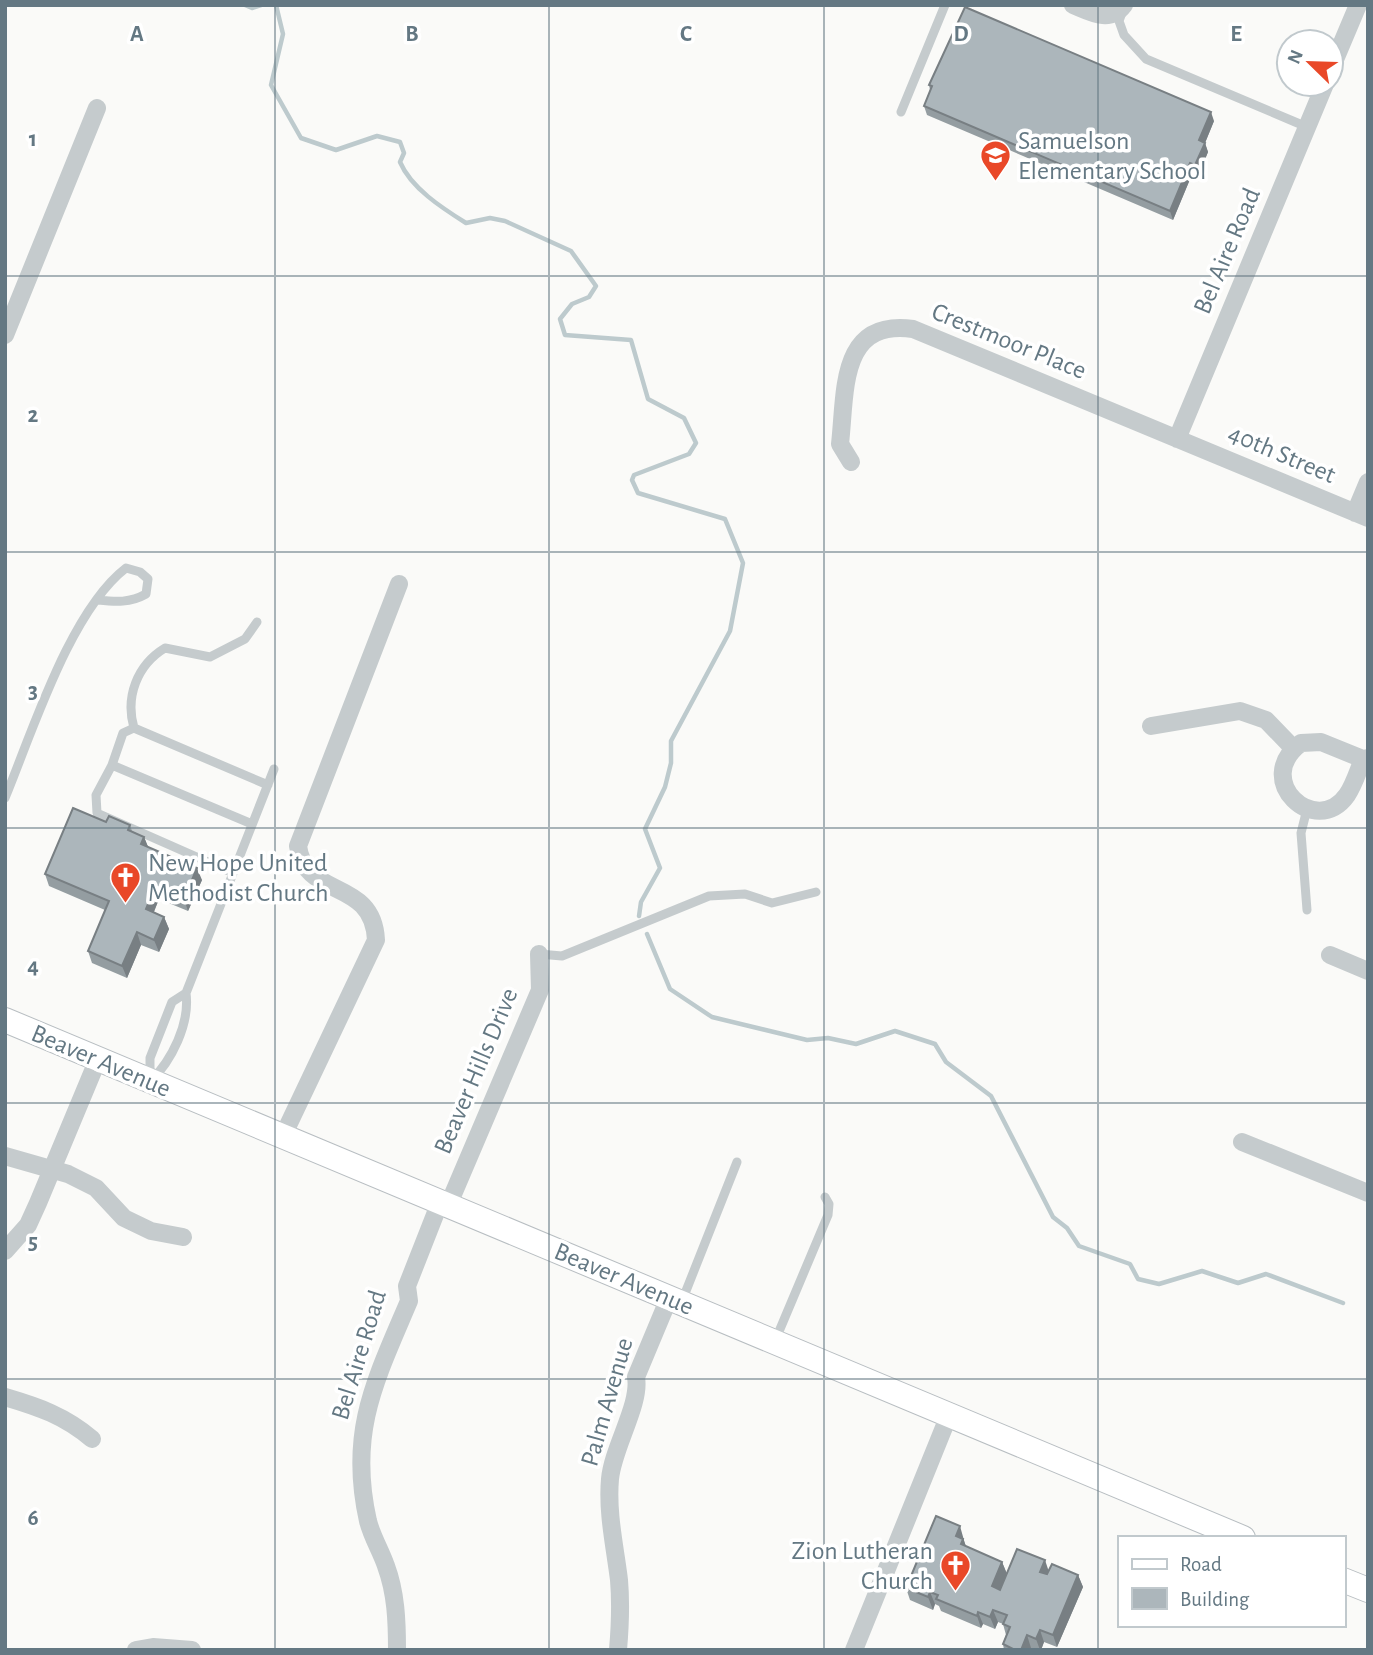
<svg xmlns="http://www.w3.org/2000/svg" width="1373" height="1655" font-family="'Alegreya Sans',sans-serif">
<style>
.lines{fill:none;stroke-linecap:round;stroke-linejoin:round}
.stream{stroke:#bdcacd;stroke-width:4.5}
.secondary-casing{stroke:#b8bec2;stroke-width:26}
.lane{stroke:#c5cbcd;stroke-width:9}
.street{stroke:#c5cbcd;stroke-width:18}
.secondary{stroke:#fff;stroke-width:24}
.wall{fill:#949da1}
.shaded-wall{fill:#787f83}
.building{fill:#acb6bb;stroke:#787f83;stroke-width:2}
.grid{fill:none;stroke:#647883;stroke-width:2;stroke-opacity:0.55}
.labels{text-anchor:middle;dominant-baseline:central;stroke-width:7;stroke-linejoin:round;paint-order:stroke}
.poi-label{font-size:26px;fill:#647883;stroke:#fff;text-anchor:start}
.street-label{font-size:26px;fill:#647883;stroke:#fff}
.grid-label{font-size:23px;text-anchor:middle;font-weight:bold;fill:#647883;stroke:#fff;stroke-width:7;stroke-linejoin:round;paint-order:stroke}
</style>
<rect width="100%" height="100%" fill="#fafaf8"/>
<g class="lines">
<path class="stream" d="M 245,5 L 252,8 L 261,5
M 276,5 L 283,34 L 271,85 L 301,138 L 336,150 L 377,136 L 400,142 L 404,153 L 400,162 C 411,188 442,208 466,223 L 490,218 L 505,221 L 571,251 L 596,286 L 589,297 L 572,304 L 560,319 L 565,335 L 631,340 L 648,399 L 684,418 L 696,443 L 689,454 L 634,475 L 632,480 L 638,493 L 725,519 L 743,563 L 730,631 L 671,741 L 671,763 L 665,787 L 645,829 L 660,868 L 641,902 L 639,916
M 647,934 L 670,989 L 712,1017 L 807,1040 L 828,1038 L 856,1044 L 895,1031 L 935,1044 L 946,1062 L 991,1096 L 1053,1217 L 1067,1228 L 1079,1246 L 1130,1264 L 1138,1279 L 1159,1284 L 1202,1271 L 1238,1283 L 1266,1274 L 1343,1303"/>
<defs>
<path id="secondary" d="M 5,1020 L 1243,1538
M 1343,1580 L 1368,1590"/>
</defs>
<use href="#secondary" class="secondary-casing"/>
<path class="lane" d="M 1123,10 L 1119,21 L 1124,35 L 1146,59 L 1307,127
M 901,112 L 945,5
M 134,728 C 125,697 137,665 165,648 L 210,657 L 245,639 L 257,622
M 112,765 L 123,733 L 134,728 L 268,785
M 5,798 C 32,733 70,611 126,568 L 140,572 L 148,579 L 146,594 C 130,603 116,602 98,600
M 233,873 L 97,813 L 96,795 L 112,765 L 252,824
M 1307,910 L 1301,833 L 1307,809
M 539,954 L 562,956 L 709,896 L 745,894 L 772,903 L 816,892
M 186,993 L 274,769
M 186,993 C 190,1024 172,1060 150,1082 L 150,1058 L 172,1002 Z
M 682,1301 L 737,1162
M 775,1341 L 828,1215 L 829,1204 L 825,1197"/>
<path class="street" d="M 1073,5 C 1090,12 1110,24 1124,5
M 1331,69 L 1358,5
M 5,335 L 97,108
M 1177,439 L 1325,84
M 851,462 L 840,444 C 846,391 839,319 913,329 L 1368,518
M 1355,513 L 1368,482
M 1151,726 L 1240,711 L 1266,720 L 1293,748
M 1363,759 C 1358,771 1354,785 1347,795 C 1316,839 1251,780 1301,743 L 1321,742 L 1363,759 L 1368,758
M 1330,955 L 1368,971
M 283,1136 L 376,940 C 373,877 305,900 298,846 L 399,584
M 1242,1142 L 1368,1193
M 5,1156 L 68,1174 L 96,1188 L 124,1218 L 151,1231 L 183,1237
M 448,1206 L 540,990 L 539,954
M 5,1251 L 28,1225 L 38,1203 L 98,1059
M 5,1397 C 39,1407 65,1416 92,1439
M 136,1650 L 153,1647 L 192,1650
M 397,1650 C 397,1621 396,1593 386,1566 C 381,1551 372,1537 368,1521 C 348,1432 375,1381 409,1301 L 407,1286 L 440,1202
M 618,1650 C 620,1627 621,1603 619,1580 C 615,1547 607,1513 610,1479 C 613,1447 641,1404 636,1377 L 669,1298
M 854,1650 L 949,1415"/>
<use href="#secondary" class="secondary"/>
</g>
<path class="wall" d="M 929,85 L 1214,121 L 1205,143 L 1208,152 L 1199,174 L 1193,172 L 1173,220 L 927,115 L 924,106 L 930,90 Z
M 106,822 L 130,825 L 132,831 L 144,837 L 148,847 L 202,880 L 188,911 L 159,899 L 154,912 L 164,917 L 169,929 L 159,952 L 141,945 L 127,978 L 92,963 L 88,951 L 105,910 L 49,886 L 45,874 Z
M 964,1538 L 964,1541 L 966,1546 L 1002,1562 L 1007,1574 L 1049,1571 L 1078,1575 L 1083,1587 L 1057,1647 L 1044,1642 L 1041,1650 L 1036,1650 L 1031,1648 L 1030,1650 L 1004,1650 L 1003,1644 L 1006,1635 L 1003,1624 L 998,1622 L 995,1629 L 983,1624 L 981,1628 L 941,1611 L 939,1606 L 935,1604 L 933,1610 L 910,1600 L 906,1588 Z"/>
<path class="shaded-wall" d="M 1211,112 L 1214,121 L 1205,143 L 1208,152 L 1199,174 L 1195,165 L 1199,140 Z
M 1190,163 L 1193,172 L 1173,220 L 1170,211 Z
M 144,837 L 149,849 L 141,844 Z
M 197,868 L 202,880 L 188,911 L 184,899 Z
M 155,887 L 159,899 L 150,921 L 146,909 Z
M 164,917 L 169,929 L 159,952 L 154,940 Z
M 137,932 L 141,945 L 127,978 L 122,966 Z
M 960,1526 L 967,1551 L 965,1556 L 956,1536 Z
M 1045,1560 L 1049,1572 L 1045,1584 L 1040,1572 Z
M 1002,1562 L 1007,1574 L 996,1599 L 992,1586 Z
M 1078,1575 L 1083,1587 L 1057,1647 L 1053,1635 Z
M 930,1592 L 935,1604 L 933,1610 L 928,1597 Z
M 993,1610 L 998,1622 L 995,1629 L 990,1617 Z
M 978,1612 L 983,1624 L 981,1628 L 977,1616 Z
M 1040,1630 L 1044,1642 L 1041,1650 L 1040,1650 L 1036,1639 Z
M 1027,1635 L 1031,1648 L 1030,1650 L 1021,1650 Z"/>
<path class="building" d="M 965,7 L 1211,112 L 1199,140 L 1205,143 L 1195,165 L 1190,163 L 1170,211 L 924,106 L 932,86 L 929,85 Z
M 73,808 L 106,822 L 109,816 L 130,825 L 128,830 L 144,837 L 141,844 L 197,868 L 184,899 L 155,887 L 146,909 L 164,917 L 154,940 L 137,932 L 122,966 L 88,951 L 109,901 L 45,874 Z
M 936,1516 L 960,1526 L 956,1536 L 963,1539 L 961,1544 L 1002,1562 L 992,1586 L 1000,1590 L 1017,1549 L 1045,1560 L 1040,1572 L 1047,1574 L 1052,1564 L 1078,1575 L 1053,1635 L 1040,1630 L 1036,1639 L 1027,1635 L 1021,1650 L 1015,1650 L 1003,1644 L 1010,1627 L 1003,1624 L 1007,1615 L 993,1610 L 990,1617 L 978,1612 L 977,1616 L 936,1599 L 938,1595 L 930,1592 L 928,1597 L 906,1588 Z"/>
<path class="grid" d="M 275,5 L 275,1650M 549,5 L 549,1650M 824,5 L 824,1650M 1098,5 L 1098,1650M 5,276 L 1368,276M 5,552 L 1368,552M 5,828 L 1368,828M 5,1103 L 1368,1103M 5,1379 L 1368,1379"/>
<defs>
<symbol id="school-pin" viewBox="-11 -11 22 30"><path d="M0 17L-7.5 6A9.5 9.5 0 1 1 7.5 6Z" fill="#e94828" stroke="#fff"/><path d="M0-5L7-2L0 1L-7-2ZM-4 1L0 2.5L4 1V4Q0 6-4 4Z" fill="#fff"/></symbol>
<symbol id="church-pin" viewBox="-11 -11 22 30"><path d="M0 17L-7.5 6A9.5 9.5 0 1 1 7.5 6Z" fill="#e94828" stroke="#fff"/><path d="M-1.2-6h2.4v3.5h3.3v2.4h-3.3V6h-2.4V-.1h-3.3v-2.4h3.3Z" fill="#fff"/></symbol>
</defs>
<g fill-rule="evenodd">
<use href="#school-pin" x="978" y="138" width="35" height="47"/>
<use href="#church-pin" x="108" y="860" width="35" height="47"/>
<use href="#church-pin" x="938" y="1548" width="35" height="47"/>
</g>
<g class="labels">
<g class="poi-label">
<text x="1018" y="141">Samuelson<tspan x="1018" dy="30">Elementary School</tspan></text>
<text x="148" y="863">New Hope United<tspan x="148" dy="30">Methodist Church</tspan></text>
<text x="933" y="1551" text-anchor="end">Zion Lutheran<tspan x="933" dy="30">Church</tspan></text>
</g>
<g class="street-label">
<text transform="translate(1227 251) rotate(-67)">Bel Aire Road</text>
<text transform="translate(1009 341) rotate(22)">Crestmoor Place</text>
<text transform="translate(1282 454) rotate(23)">40th Street</text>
<text transform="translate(101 1061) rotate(23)">Beaver Avenue</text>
<text transform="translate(476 1071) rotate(-67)">Beaver Hills Drive</text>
<text transform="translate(624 1279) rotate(23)">Beaver Avenue</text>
<text transform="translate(359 1355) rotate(-73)">Bel Aire Road</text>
<text transform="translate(607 1402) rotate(-74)">Palm Avenue</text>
</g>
</g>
<g class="grid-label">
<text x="137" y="41">A</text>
<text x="412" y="41">B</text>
<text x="686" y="41">C</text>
<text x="961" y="41">D</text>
<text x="1236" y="41">E</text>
<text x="33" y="146">1</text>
<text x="33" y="422">2</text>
<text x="33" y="698">3</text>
<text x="33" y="973">4</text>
<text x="33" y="1249">5</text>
<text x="33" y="1525">6</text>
</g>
<rect width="1373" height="1655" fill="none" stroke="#647883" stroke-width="14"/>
<rect x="1118" y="1536" width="228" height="91" fill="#ffffff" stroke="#c1c9cd" stroke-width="2"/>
<rect x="1132" y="1559" width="35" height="10" fill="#ffffff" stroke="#c1c9cd" stroke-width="2"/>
<text x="1180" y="1571" font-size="21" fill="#647883">Road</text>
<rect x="1132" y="1588" width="35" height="21" fill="#acb6bb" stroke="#c1c9cd" stroke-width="2"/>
<text x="1180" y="1606" font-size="21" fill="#647883">Building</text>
<g transform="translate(1310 63) rotate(293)"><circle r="33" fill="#ffffff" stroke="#c1c9cd" stroke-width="2"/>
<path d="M0-5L12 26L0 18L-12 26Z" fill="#e94828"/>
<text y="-10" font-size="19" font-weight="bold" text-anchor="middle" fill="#647883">N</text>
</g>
</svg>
